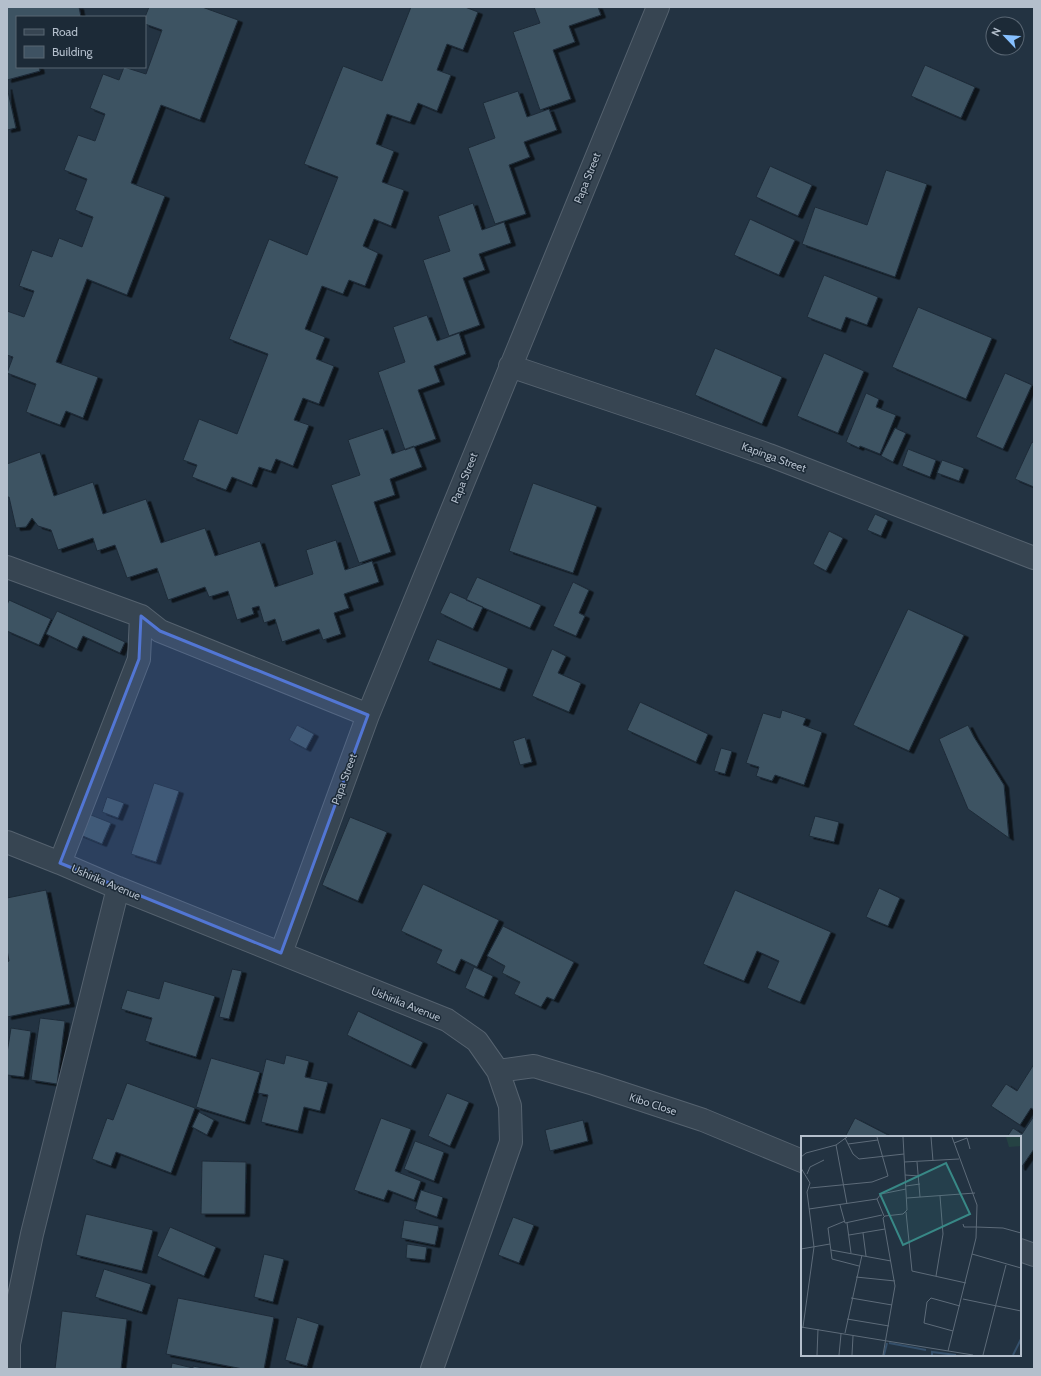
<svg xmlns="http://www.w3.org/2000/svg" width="1041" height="1376" font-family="Cabin,sans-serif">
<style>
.building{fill:#3e5262;stroke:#1e2c39;filter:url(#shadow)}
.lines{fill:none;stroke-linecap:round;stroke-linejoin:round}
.minor-casing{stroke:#55626f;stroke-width:24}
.minor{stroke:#374552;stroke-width:22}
.marked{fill:#5276d4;fill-opacity:0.2;stroke:#5276d4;stroke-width:3;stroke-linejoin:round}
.labels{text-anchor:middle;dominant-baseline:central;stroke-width:3;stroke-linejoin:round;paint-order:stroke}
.street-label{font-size:11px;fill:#b4bfcc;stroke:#1c2a37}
.inset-river{fill:none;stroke:#35506b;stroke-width:2}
.inset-road{fill:none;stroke:#5d6b79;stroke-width:1}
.view{fill:#388886;fill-opacity:0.15;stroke:#388886;stroke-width:2}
.inset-edge{fill:none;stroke:#b4bfcc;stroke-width:2}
</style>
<defs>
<filter id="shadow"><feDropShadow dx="4.5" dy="2.5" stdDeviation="0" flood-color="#0009"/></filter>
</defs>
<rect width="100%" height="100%" fill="#233342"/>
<path class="building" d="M 7,7 L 79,7 L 81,17 L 17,17 L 17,67 L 39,67 L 40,71 L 7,80 Z
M 149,7 L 202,7 L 238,20 L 200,120 L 161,105 L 131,183 L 165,196 L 127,295 L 87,279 L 56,362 L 98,377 L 83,418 L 66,411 L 60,425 L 26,412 L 36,384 L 7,373 L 13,357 L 7,355 L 7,311 L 24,317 L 34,291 L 19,286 L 32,250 L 52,257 L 59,238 L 82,247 L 93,217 L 75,210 L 87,179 L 64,170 L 78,135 L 95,141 L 105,114 L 90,108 L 103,74 L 119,80 L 124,67 L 146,74 L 162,30 L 145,24 L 145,17 Z
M 411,7 L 465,7 L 478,12 L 463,50 L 447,44 L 437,70 L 451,75 L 437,111 L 418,103 L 410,122 L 387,114 L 376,144 L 394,151 L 382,182 L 404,190 L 391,226 L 374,219 L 363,246 L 378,253 L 365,286 L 349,280 L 343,294 L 322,286 L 305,329 L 325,337 L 316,359 L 334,366 L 319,404 L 303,398 L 294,420 L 309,425 L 293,466 L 276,459 L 271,471 L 259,467 L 252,485 L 232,477 L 226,490 L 192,477 L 197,465 L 183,460 L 199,419 L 237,434 L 268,354 L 229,339 L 269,239 L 307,255 L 338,177 L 304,164 L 343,66 L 382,81 Z
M 534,7 L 598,7 L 601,15 L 569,26 L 575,42 L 553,50 L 571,99 L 540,110 L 513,32 L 540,23 Z
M 925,65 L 975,87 L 961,118 L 911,96 Z
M 7,87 L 16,128 L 7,130 Z
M 518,91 L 527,117 L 549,109 L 557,130 L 524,142 L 530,157 L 509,165 L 526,214 L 495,224 L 468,148 L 495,138 L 483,103 Z
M 770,166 L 812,185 L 798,216 L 756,197 Z
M 886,170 L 927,184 L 895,277 L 802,244 L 815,207 L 867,225 Z
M 473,203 L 482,230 L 504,222 L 511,243 L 479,254 L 485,270 L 463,278 L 480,325 L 449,336 L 423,260 L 450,251 L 438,216 Z
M 750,219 L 795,240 L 779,275 L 734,255 Z
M 824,275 L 878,297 L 867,325 L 846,317 L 841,330 L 807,317 Z
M 918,307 L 992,338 L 966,399 L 892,367 Z
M 427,315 L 437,341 L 459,333 L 466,354 L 434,366 L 440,382 L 418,390 L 436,439 L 405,450 L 378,372 L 405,362 L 393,327 Z
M 715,348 L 782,377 L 762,424 L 695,395 Z
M 824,353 L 864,371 L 838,433 L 797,416 Z
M 1005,373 L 1032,385 L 1003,449 L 976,437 Z
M 866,393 L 879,399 L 876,407 L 896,415 L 880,454 L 860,446 L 859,448 L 846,442 Z
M 383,428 L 392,454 L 414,446 L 422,467 L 390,479 L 395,495 L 374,502 L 391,552 L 359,563 L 331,485 L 360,475 L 348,440 Z
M 895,428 L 906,433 L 893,462 L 881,456 Z
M 1032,442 L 1034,443 L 1034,487 L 1015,479 Z
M 908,449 L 936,460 L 930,477 L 902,466 Z
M 40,452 L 54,496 L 93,482 L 103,514 L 146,499 L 161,543 L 205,528 L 215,556 L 260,541 L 275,587 L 313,574 L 306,550 L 336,540 L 345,570 L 372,561 L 379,582 L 344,594 L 349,608 L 334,613 L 341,634 L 323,640 L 319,629 L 282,642 L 275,619 L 264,623 L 259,606 L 252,608 L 254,614 L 237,620 L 228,591 L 209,597 L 205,587 L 168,600 L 157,568 L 127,578 L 115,545 L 97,551 L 93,538 L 58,550 L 51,530 L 38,526 L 32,518 L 26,527 L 16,528 L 9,497 L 7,497 L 7,464 Z
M 942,460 L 964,468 L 959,481 L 937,473 Z
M 533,483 L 597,506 L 573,573 L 509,551 Z
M 875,514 L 888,520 L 881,536 L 867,530 Z
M 829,531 L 843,538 L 826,571 L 813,564 Z
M 477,577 L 541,605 L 530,628 L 466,600 Z
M 573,582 L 589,590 L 579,613 L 585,616 L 576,636 L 553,626 Z
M 450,592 L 483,607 L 473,629 L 440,613 Z
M 9,600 L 51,619 L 39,645 L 7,631 L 7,605 Z
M 908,609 L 964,635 L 909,751 L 853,725 Z
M 57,611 L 125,642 L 120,653 L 83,636 L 77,649 L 46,634 Z
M 437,639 L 508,668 L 500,689 L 428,661 Z
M 552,649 L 566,656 L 558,673 L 581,683 L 569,712 L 532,696 Z
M 640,702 L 708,734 L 696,762 L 627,730 Z
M 782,710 L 806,718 L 803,725 L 822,732 L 804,785 L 775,775 L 772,781 L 756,776 L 759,767 L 746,763 L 763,713 L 780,718 Z
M 297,725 L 314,734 L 306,749 L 289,740 Z
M 968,725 L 974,737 L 1004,785 L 1009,838 L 968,809 L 939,739 Z
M 525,737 L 532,762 L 520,765 L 513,741 Z
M 721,748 L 732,751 L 725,774 L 714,771 Z
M 154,783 L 179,791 L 156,862 L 131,854 Z
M 107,797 L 124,803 L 118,818 L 102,812 Z
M 86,813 L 111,823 L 102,844 L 78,834 Z
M 815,816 L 839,822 L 834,842 L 809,836 Z
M 350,817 L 387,832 L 358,901 L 322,885 Z
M 423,884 L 499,920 L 477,967 L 461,959 L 455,972 L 436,963 L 442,950 L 401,931 Z
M 879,888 L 900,898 L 888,926 L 866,917 Z
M 46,890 L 70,1004 L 7,1017 L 7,962 L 9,961 L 7,950 L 7,898 Z
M 735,890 L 831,932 L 800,1002 L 767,988 L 779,961 L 757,951 L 744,981 L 703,964 Z
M 503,926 L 574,962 L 554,1000 L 547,997 L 541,1007 L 514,994 L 520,982 L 502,973 L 505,966 L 487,956 Z
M 474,967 L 493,976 L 484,997 L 465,988 Z
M 232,969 L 242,971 L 229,1019 L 219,1017 Z
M 164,981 L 215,996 L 196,1057 L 145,1041 L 152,1018 L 121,1009 L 127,990 L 159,999 Z
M 358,1011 L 423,1042 L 411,1066 L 347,1035 Z
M 40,1018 L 65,1021 L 57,1084 L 31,1080 Z
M 11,1028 L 31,1031 L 24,1077 L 7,1075 L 7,1053 Z
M 286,1055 L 309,1061 L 305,1077 L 328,1082 L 320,1111 L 304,1107 L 298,1131 L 261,1122 L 268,1095 L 258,1093 L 266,1059 L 284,1064 Z
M 211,1058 L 260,1072 L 245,1122 L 196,1107 Z
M 1034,1064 L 1034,1110 L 1031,1108 L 1020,1125 L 991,1106 L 1006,1084 L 1017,1091 Z
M 127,1083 L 195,1108 L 171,1173 L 116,1152 L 111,1166 L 92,1159 L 107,1118 L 113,1120 Z
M 447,1093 L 469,1102 L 450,1146 L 428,1136 Z
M 199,1112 L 214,1120 L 207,1135 L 192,1127 Z
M 1034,1116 L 1034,1149 L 1021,1168 L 1020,1167 L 1020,1137 L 1007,1137 L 1013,1128 L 1022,1134 Z
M 381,1118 L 411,1129 L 395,1171 L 421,1181 L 414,1200 L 388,1190 L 384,1200 L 354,1190 Z
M 855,1118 L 888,1135 L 886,1137 L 845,1137 Z
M 583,1120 L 588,1141 L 550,1151 L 545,1130 Z
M 415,1141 L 444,1152 L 434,1181 L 404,1169 Z
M 202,1161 L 246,1162 L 245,1214 L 201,1214 Z
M 421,1190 L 443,1197 L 437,1217 L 415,1209 Z
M 86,1214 L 153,1230 L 142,1271 L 76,1255 Z
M 513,1217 L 534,1225 L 519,1263 L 498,1255 Z
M 404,1220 L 439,1226 L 435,1245 L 401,1238 Z
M 170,1227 L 216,1247 L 204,1276 L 157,1256 Z
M 407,1244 L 427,1247 L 425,1260 L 406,1258 Z
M 264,1254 L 284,1259 L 273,1302 L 254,1297 Z
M 104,1269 L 151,1284 L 142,1312 L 95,1297 Z
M 178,1298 L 274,1317 L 264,1369 L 243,1369 L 166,1354 Z
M 62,1311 L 127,1319 L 121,1369 L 55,1369 Z
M 297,1317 L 319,1324 L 307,1366 L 285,1360 Z
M 172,1363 L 193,1368 L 193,1366 L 208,1369 L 171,1369 Z"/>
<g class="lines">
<defs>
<path id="minor" d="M 510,366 L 676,422 L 769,455 L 1034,558
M 7,567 L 141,616 L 160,631 L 368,715
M 7,842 L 60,863 L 118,888 L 447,1020 L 477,1041 L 498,1071 L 510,1106 L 511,1142 L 432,1369
M 60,863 L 139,659 L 141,616
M 281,953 L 368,715 L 658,7
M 498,1071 L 534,1066 L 594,1084 L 703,1120 L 802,1161
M 1020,1250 L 1034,1255
M 9,1369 L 9,1344 L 32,1234 L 118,888"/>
</defs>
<use href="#minor" class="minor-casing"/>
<use href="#minor" class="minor"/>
</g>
<path class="marked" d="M 141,616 L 160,631 L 368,715 L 281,953 L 60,863 L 139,659 Z"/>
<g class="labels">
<g class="street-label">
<text transform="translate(587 178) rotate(-68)">Papa Street</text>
<text transform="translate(774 457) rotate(20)">Kapinga Street</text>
<text transform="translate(464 478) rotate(-68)">Papa Street</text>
<text transform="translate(344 779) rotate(-70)">Papa Street</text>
<text transform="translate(106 882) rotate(23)">Ushirika Avenue</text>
<text transform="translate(406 1004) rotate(22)">Ushirika Avenue</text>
<text transform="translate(653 1104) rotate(18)">Kibo Close</text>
</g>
</g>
<g transform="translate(801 1136)">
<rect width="220" height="220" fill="#233342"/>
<path d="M 205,1 L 220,1 L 220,10 L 208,11 Z" fill="#254243"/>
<path class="inset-river" d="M 88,207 L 125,214M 83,219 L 86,207M 131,219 L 131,216 L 155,219M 212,219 L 220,203"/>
<path class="inset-road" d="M 130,1 L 132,25M 44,2 L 52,18 L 58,23 L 103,18M 153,7 L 166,2 L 169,13M 47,8 L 77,4M 35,9 L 46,68M 0,21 L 5,17 L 35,9 L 46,1M 103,26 L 158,23M 116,26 L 119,61M 0,32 L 9,47 L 6,56 L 13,111 L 2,191M 6,38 L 9,31 L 23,24M 104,39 L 118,40M 105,50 L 119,48M 9,52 L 71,46 L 87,40 L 76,1M 106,62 L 174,57M 76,63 L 80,58 L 105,53M 39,69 L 44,87 L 81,79M 8,73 L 76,63 L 83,80M 105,76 L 111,135 L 165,147M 44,85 L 27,92 L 31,123 L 58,130M 46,87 L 50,117M 162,88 L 163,91 L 175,91M 175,91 L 202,92 L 220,97M 62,97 L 65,120M 48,99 L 84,93M 0,113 L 29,108M 30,114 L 90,125M 171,118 L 220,132M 135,140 L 142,98 L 139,60M 55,141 L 94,145M 50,162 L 91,169M 162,163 L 220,175M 46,183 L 88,190M 0,191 L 172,219M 152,195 L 123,187 L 126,166 L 130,162 L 159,170M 44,197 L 61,119M 147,215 L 175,102 L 176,69 L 151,1M 16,219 L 17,193M 38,219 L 40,198M 51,219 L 52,200M 82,219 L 94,150 L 82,82 L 84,80 L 102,78 L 106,74 L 102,1M 182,219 L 205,129"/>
<path class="view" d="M 145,27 L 169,78 L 102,109 L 79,58 Z"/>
<rect width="220" height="220" class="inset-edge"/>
</g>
<rect width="1041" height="1376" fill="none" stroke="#b4bfcc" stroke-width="16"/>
<rect x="16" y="16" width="130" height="52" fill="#1c2a37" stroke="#596673"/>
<rect x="24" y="29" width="20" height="6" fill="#374552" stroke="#596673"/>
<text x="52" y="36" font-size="12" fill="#b4bfcc">Road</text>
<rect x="24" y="46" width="20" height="12" fill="#3e5262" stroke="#596673"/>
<text x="52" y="56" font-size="12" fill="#b4bfcc">Building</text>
<g transform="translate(1005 36) rotate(295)"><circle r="19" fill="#1c2a37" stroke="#596673"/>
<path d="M0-3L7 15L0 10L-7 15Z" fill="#86c0ff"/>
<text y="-6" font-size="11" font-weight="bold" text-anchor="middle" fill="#b4bfcc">N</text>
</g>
</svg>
